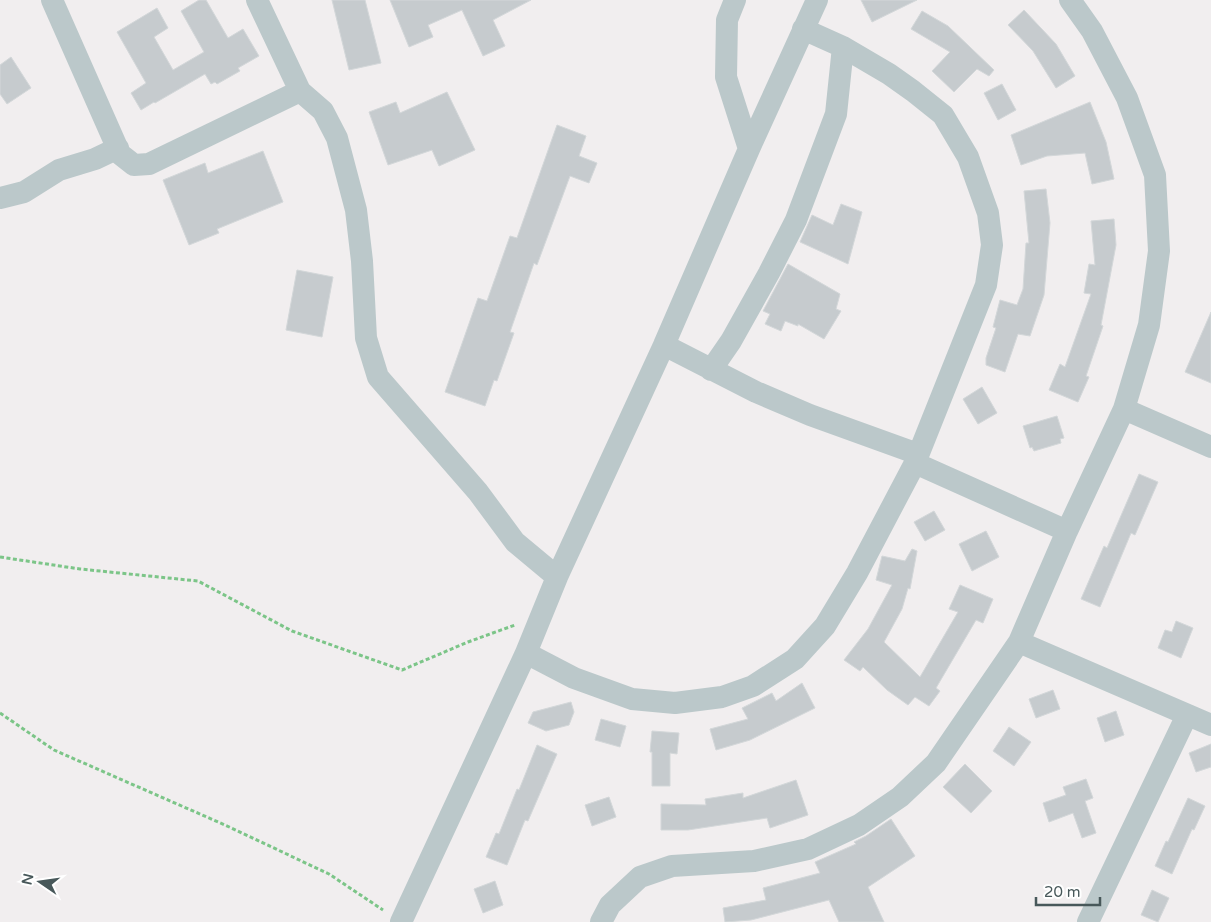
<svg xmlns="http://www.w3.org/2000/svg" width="1211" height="922" font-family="'Varela Round',sans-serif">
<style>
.building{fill:#c6cbce;stroke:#d3d7d9}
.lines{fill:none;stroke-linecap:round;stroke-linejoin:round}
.path{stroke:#7cc588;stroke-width:3;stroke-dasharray:4 2.5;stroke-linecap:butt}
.minor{stroke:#bbc8ca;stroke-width:22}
</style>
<rect width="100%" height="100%" fill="#f1eeef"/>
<path class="building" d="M 199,0 L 206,0 L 228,38 L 243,29 L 259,56 L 238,68 L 240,71 L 217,84 L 215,82 L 211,84 L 205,74 L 155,103 L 154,102 L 141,110 L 131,93 L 146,83 L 117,32 L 157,8 L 168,28 L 154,37 L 173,70 L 204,52 L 181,11 Z
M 332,0 L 365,0 L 381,63 L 349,70 Z
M 390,0 L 531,0 L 493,20 L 505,46 L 483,56 L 462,10 L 428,25 L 433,37 L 409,47 Z
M 861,0 L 917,0 L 872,22 Z
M 1024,10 L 1056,44 L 1075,76 L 1056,88 L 1033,51 L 1008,25 Z
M 922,11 L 948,26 L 994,70 L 989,76 L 977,69 L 954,92 L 932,71 L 950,52 L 911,29 Z
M 11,57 L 31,88 L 7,104 L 0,94 L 0,65 Z
M 1002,84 L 1016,110 L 998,120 L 984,93 Z
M 447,92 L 475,150 L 439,166 L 432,150 L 388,165 L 369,112 L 396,102 L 400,113 Z
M 1090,102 L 1106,142 L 1114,179 L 1092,184 L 1085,153 L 1047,156 L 1021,165 L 1011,135 Z
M 557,125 L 586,136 L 579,156 L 597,163 L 589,183 L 570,176 L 537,265 L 534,263 L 510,332 L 514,333 L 497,381 L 494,380 L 485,406 L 445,392 L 478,298 L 487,301 L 510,236 L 517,238 Z
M 263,151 L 283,202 L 217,229 L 219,233 L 189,245 L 163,180 L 205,163 L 208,173 Z
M 1046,189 L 1050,223 L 1044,295 L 1030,336 L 1018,334 L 1005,372 L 986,365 L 986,358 L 996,328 L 993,327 L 1000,300 L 1017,305 L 1023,289 L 1026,243 L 1029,243 L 1024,191 Z
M 841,204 L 862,212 L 848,264 L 800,242 L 812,215 L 833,225 Z
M 1114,219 L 1116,245 L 1101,325 L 1103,326 L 1086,376 L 1089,377 L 1078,402 L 1049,390 L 1060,364 L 1065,367 L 1091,294 L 1084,293 L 1089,264 L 1095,265 L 1091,221 Z
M 788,264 L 840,294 L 836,309 L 841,311 L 824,339 L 798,324 L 798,326 L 785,321 L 781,331 L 765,324 L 770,314 L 763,311 Z
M 297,270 L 333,277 L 322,337 L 286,330 Z
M 1211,312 L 1211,383 L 1185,372 Z
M 982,387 L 997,413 L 978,424 L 963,399 Z
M 1057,416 L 1064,438 L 1060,439 L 1061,443 L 1034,451 L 1032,447 L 1030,448 L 1023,426 Z
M 1139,474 L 1158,482 L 1135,535 L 1131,533 L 1100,607 L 1081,599 L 1104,546 L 1107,548 Z
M 934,511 L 945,530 L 925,541 L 914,522 Z
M 986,531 L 999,557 L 972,571 L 959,544 Z
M 912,549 L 917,551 L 910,589 L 908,588 L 902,609 L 884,642 L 920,677 L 958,612 L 949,609 L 960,585 L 993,599 L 983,623 L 976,620 L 936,688 L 940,691 L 929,706 L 915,697 L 908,705 L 887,690 L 863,667 L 860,671 L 844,660 L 868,629 L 892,585 L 876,580 L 882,556 L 905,561 Z
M 1176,621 L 1193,628 L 1181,658 L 1158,648 L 1165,630 L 1172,632 Z
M 802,683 L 815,708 L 750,740 L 716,750 L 710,729 L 748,719 L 742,708 L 772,693 L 776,701 Z
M 1053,690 L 1060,709 L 1036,718 L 1029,699 Z
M 571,702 L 574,712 L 569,725 L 546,731 L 528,723 L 533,712 Z
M 1116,711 L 1124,735 L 1105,742 L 1097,718 Z
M 601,719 L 626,726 L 620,747 L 595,740 Z
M 1009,727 L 1031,742 L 1014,766 L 993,751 Z
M 652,731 L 679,733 L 677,754 L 670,753 L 670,786 L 652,786 L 652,752 L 650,752 Z
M 1211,744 L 1211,767 L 1196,772 L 1189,753 Z
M 537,745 L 557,754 L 528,821 L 525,820 L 507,865 L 486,857 L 496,833 L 499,834 L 517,789 L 519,790 Z
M 965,764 L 992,791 L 971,813 L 943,787 Z
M 1086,779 L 1093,798 L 1085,801 L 1096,833 L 1082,838 L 1073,813 L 1049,822 L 1043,803 L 1066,795 L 1063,787 Z
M 796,780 L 808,815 L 770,828 L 767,818 L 688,830 L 661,830 L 661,804 L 706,805 L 705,799 L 743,793 L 743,798 Z
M 609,797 L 616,817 L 592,826 L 585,805 Z
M 1188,798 L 1205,806 L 1194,830 L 1192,829 L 1172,874 L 1155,866 L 1166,841 L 1168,842 Z
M 891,819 L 915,856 L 868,887 L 884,922 L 839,922 L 829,900 L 751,920 L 725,922 L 723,908 L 766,900 L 763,888 L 820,873 L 815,862 L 856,844 L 854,842 L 866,836 Z
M 495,881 L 503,905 L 483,913 L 474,889 Z
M 1152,890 L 1169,898 L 1158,922 L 1141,915 Z"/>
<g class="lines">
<path class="path" d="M 0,557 L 80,569 L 198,581 L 292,631 L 402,670 L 468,642 L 515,625
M 0,713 L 54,750 L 225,825 L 329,874 L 383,910"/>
<path class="minor" d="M 52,0 L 120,154 L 134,165 L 149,164 L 300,91 L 257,0
M 735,0 L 727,20 L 726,77 L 749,149
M 300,91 L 323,111 L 337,138 L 356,210 L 362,261 L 366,338 L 378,377 L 478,492 L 515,542 L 557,577
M 0,198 L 24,192 L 59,170 L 95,159 L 118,148
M 664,345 L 756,392 L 810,415 L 918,454
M 711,370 L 731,341 L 769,273 L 796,220 L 836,114 L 843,47
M 1124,409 L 1211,447
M 915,463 L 1067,531
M 1019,642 L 1211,725
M 526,653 L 574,678 L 632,699 L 675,703 L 722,697 L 753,686 L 795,659 L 825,626 L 857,573 L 915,463 L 986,285 L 992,245 L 988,213 L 968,157 L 943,115 L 913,91 L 889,74 L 843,47 L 803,29
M 401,922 L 526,653 L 557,577 L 664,345 L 749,149 L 817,0
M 601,922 L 610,905 L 640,877 L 672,866 L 754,861 L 808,849 L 859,825 L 900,797 L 936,763 L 1019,642 L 1067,531 L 1124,409 L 1149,325 L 1159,251 L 1155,175 L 1127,98 L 1092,31 L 1070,0
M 1088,922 L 1187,715"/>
</g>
<g transform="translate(40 882) rotate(283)" stroke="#ffffff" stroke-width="4" paint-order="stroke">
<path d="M0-4L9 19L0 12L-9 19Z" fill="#48585a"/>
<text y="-8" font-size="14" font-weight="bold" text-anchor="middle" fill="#48585a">N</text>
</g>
<path d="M1036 897v8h64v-8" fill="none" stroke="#48585a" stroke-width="2.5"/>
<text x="1044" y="897" font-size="15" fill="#48585a" stroke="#ffffff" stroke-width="4" paint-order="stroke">20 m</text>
</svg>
